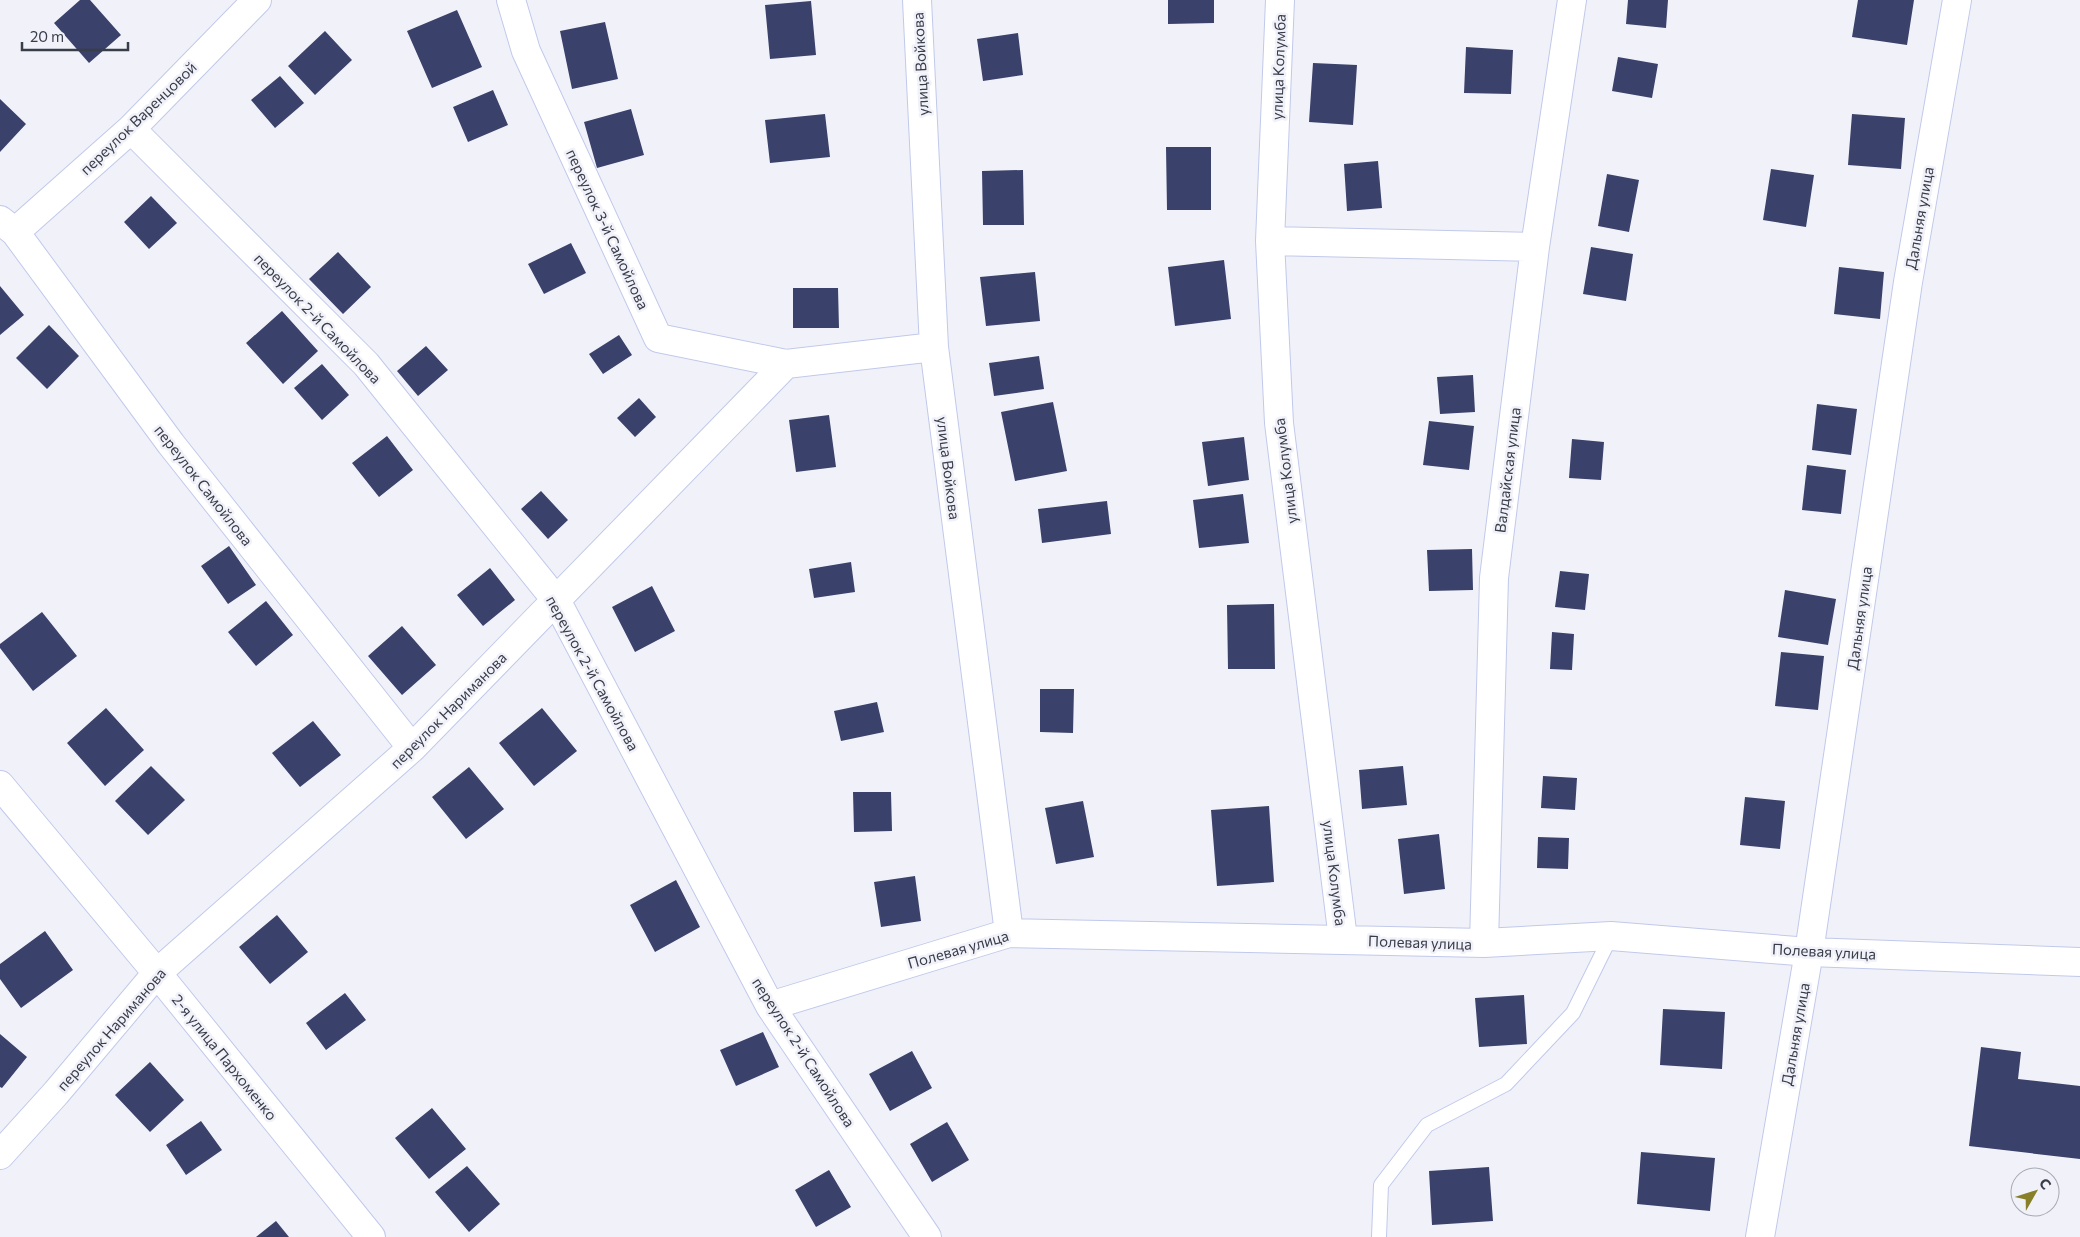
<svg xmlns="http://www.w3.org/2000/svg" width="2080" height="1237" font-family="Commissioner,sans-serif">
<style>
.building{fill:#3a416a}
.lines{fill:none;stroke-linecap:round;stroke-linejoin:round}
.service-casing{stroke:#c1c9eb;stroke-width:16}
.minor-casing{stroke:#c1c9eb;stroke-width:30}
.service{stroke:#fff;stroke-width:14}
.minor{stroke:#fff;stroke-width:28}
.labels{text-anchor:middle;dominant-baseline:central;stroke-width:5;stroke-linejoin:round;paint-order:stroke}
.street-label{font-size:15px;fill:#393c49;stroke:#f1f2f9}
</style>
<rect width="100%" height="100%" fill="#f1f2f9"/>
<path class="building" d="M 80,0 L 90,0 L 121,35 L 89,63 L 54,23 Z
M 1168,0 L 1214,0 L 1214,23 L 1168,24 Z
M 1628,0 L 1668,0 L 1666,28 L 1626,24 Z
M 1858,0 L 1914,0 L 1907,45 L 1852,37 Z
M 811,1 L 816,55 L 770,59 L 765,5 Z
M 457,10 L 482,67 L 432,88 L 407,31 Z
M 605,22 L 618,79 L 572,89 L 560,31 Z
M 325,31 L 352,60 L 315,95 L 288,66 Z
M 1018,33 L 1023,75 L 983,81 L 977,39 Z
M 1466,47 L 1513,50 L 1511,94 L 1464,93 Z
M 1618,57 L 1658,64 L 1652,98 L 1612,91 Z
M 1313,63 L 1357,65 L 1353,125 L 1309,122 Z
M 280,76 L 304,103 L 275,128 L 251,100 Z
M 493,90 L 508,125 L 468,142 L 453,107 Z
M 0,99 L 26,124 L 0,152 Z
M 631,109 L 644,155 L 597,168 L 584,122 Z
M 825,114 L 830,157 L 770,163 L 765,120 Z
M 1852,114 L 1905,118 L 1901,169 L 1848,165 Z
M 1166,147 L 1211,147 L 1211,210 L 1167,210 Z
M 1378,161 L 1382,208 L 1347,211 L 1344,164 Z
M 1771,169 L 1814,175 L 1806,227 L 1763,220 Z
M 1023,170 L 1024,225 L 983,225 L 982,171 Z
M 1607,174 L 1639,180 L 1629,232 L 1598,226 Z
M 151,196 L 177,223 L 149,249 L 124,222 Z
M 571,243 L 586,273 L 544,294 L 528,264 Z
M 1591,247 L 1633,254 L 1626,301 L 1583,294 Z
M 338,252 L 371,287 L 343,314 L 309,279 Z
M 1224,260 L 1231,319 L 1175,326 L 1168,267 Z
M 1839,267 L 1884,272 L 1880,319 L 1834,314 Z
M 1035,272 L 1040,321 L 986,326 L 980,277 Z
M 0,286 L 24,315 L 0,335 Z
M 793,288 L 838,288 L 839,328 L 793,328 Z
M 282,311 L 318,351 L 283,384 L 246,343 Z
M 49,325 L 79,356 L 47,389 L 16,358 Z
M 619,335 L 632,355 L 603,374 L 589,354 Z
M 426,346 L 448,370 L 418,396 L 397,371 Z
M 1039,356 L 1044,389 L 994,396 L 989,363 Z
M 322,364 L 349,395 L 322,420 L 294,388 Z
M 1473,375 L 1475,412 L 1440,414 L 1437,377 Z
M 639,398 L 656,417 L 635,437 L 617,418 Z
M 1053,402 L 1067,471 L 1015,481 L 1001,412 Z
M 1817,404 L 1857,409 L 1851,455 L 1812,450 Z
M 829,415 L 836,467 L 796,472 L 789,420 Z
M 1429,421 L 1474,426 L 1469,470 L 1423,465 Z
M 387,436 L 413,470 L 379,497 L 352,463 Z
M 1244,437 L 1249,480 L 1208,486 L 1202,442 Z
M 1572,439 L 1604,442 L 1601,480 L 1569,478 Z
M 1807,465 L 1846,470 L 1841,514 L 1802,510 Z
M 541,491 L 568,520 L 548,539 L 521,509 Z
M 1243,494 L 1249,543 L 1199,548 L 1193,500 Z
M 1107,501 L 1111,534 L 1042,543 L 1038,509 Z
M 229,546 L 256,585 L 228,604 L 201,566 Z
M 1472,549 L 1473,590 L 1429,591 L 1427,550 Z
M 851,562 L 855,592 L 814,598 L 809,569 Z
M 490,568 L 515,600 L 483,626 L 457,595 Z
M 1560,571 L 1589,574 L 1585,610 L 1555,607 Z
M 652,586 L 675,631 L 635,652 L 612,607 Z
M 1785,590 L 1836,599 L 1828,645 L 1778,637 Z
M 266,601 L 293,635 L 256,666 L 228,632 Z
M 1274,604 L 1275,669 L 1228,669 L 1227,605 Z
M 42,612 L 77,656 L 33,691 L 0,648 L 0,644 Z
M 402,626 L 436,665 L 402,695 L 368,656 Z
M 1552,632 L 1574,634 L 1572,670 L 1550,669 Z
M 1781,652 L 1824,656 L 1818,710 L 1775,706 Z
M 1040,689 L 1074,689 L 1073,733 L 1040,732 Z
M 877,702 L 884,732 L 841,741 L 834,711 Z
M 106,708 L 144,750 L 105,786 L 67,743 Z
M 542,708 L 577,751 L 534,786 L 499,743 Z
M 313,721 L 341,755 L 300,787 L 272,753 Z
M 151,766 L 185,800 L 148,835 L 115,801 Z
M 1403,766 L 1407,805 L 1362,809 L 1359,770 Z
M 469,767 L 504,809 L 466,839 L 432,797 Z
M 1543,776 L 1577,778 L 1575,810 L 1541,808 Z
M 853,792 L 891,792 L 892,831 L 854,832 Z
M 1745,797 L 1785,801 L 1780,849 L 1740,845 Z
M 1083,801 L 1094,857 L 1056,864 L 1045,808 Z
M 1269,806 L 1274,882 L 1217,886 L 1211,810 Z
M 1439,834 L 1445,889 L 1404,894 L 1398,839 Z
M 1538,837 L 1569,838 L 1568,869 L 1537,868 Z
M 915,876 L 921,921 L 881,927 L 874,882 Z
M 676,880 L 700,927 L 655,952 L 630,905 Z
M 277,915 L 308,952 L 270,984 L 239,947 Z
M 45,931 L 73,970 L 21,1008 L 0,979 L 0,964 Z
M 345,993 L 366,1020 L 326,1050 L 306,1023 Z
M 1524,995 L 1527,1044 L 1479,1047 L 1475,998 Z
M 1663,1009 L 1725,1012 L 1722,1069 L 1660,1065 Z
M 763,1032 L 779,1067 L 736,1086 L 720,1050 Z
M 0,1034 L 27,1057 L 2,1088 L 0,1087 Z
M 1981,1047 L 2021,1052 L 2018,1079 L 2080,1086 L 2080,1159 L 1969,1146 Z
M 912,1051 L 932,1088 L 890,1111 L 869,1074 Z
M 150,1062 L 184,1100 L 150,1132 L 115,1095 Z
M 432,1108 L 466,1149 L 429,1179 L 395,1138 Z
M 201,1121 L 222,1150 L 186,1175 L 166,1145 Z
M 947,1122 L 969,1160 L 932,1182 L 910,1144 Z
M 1641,1152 L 1715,1158 L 1710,1211 L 1637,1204 Z
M 467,1166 L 500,1204 L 469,1232 L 435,1192 Z
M 1489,1167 L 1493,1221 L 1432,1225 L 1429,1171 Z
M 829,1170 L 851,1207 L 816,1227 L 795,1190 Z
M 276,1221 L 289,1237 L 256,1237 Z"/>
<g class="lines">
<defs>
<path id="service" d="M 1379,1237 L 1381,1185 L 1427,1125 L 1506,1084 L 1573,1013 L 1611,936"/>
<path id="minor" d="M 511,0 L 526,51 L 658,338 L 786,364
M 917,0 L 934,347 L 1009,933
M 1280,0 L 1270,241 L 1279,423 L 1343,939
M 131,129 L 366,364 L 556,600 L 770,1006 L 927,1237
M 0,220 L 15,232 L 171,444 L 412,748
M 15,232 L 131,129 L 257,0
M 1270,241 L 1535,247
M 0,785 L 157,973 L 371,1237
M 1484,943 L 1494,578 L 1535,247 L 1572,0
M 770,1006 L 1009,933 L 1484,943 L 1611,936 L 1809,952 L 2080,962
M 0,1155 L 56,1093 L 157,973 L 412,748 L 786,364 L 934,347
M 1760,1237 L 1809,952 L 1908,282 L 1957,0"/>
</defs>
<use href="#service" class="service-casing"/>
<use href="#minor" class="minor-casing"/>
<use href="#service" class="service"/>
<use href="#minor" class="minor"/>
</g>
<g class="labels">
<g class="street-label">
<text transform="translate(920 64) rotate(-93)">улица Войкова</text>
<text transform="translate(1278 67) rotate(-88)">улица Колумба</text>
<text transform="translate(138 118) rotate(-44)">переулок Варенцовой</text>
<text transform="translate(1919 218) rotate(-80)">Дальняя улица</text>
<text transform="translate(608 229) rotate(65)">переулок 3-й Самойлова</text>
<text transform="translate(318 318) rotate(46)">переулок 2-й Самойлова</text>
<text transform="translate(949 468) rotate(83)">улица Войкова</text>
<text transform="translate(1507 470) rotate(-83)">Валдайская улица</text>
<text transform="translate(1285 471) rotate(-97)">улица Колумба</text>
<text transform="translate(204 485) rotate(52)">переулок Самойлова</text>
<text transform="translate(1859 618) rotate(-82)">Дальняя улица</text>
<text transform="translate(593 673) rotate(61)">переулок 2-й Самойлова</text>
<text transform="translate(448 710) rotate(-45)">переулок Нариманова</text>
<text transform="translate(1335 873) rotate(83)">улица Колумба</text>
<text transform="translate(1420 942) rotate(2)">Полевая улица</text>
<text transform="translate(958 949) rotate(-16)">Полевая улица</text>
<text transform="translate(1824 951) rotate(3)">Полевая улица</text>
<text transform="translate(111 1029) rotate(-49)">переулок Нариманова</text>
<text transform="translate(1795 1034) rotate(-80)">Дальняя улица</text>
<text transform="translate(804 1052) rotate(57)">переулок 2-й Самойлова</text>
<text transform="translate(225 1057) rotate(51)">2-я улица Пархоменко</text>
</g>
</g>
<g transform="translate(2035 1192) rotate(51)"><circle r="24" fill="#f1f2f9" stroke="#a7a9b3"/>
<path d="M0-4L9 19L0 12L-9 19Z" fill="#878028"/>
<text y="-8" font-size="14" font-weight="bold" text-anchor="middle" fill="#393c49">С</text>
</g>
<path d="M22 42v8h106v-8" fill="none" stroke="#393c49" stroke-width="2.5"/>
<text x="30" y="42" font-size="15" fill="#393c49" stroke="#f1f2f9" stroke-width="4" paint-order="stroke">20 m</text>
</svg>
